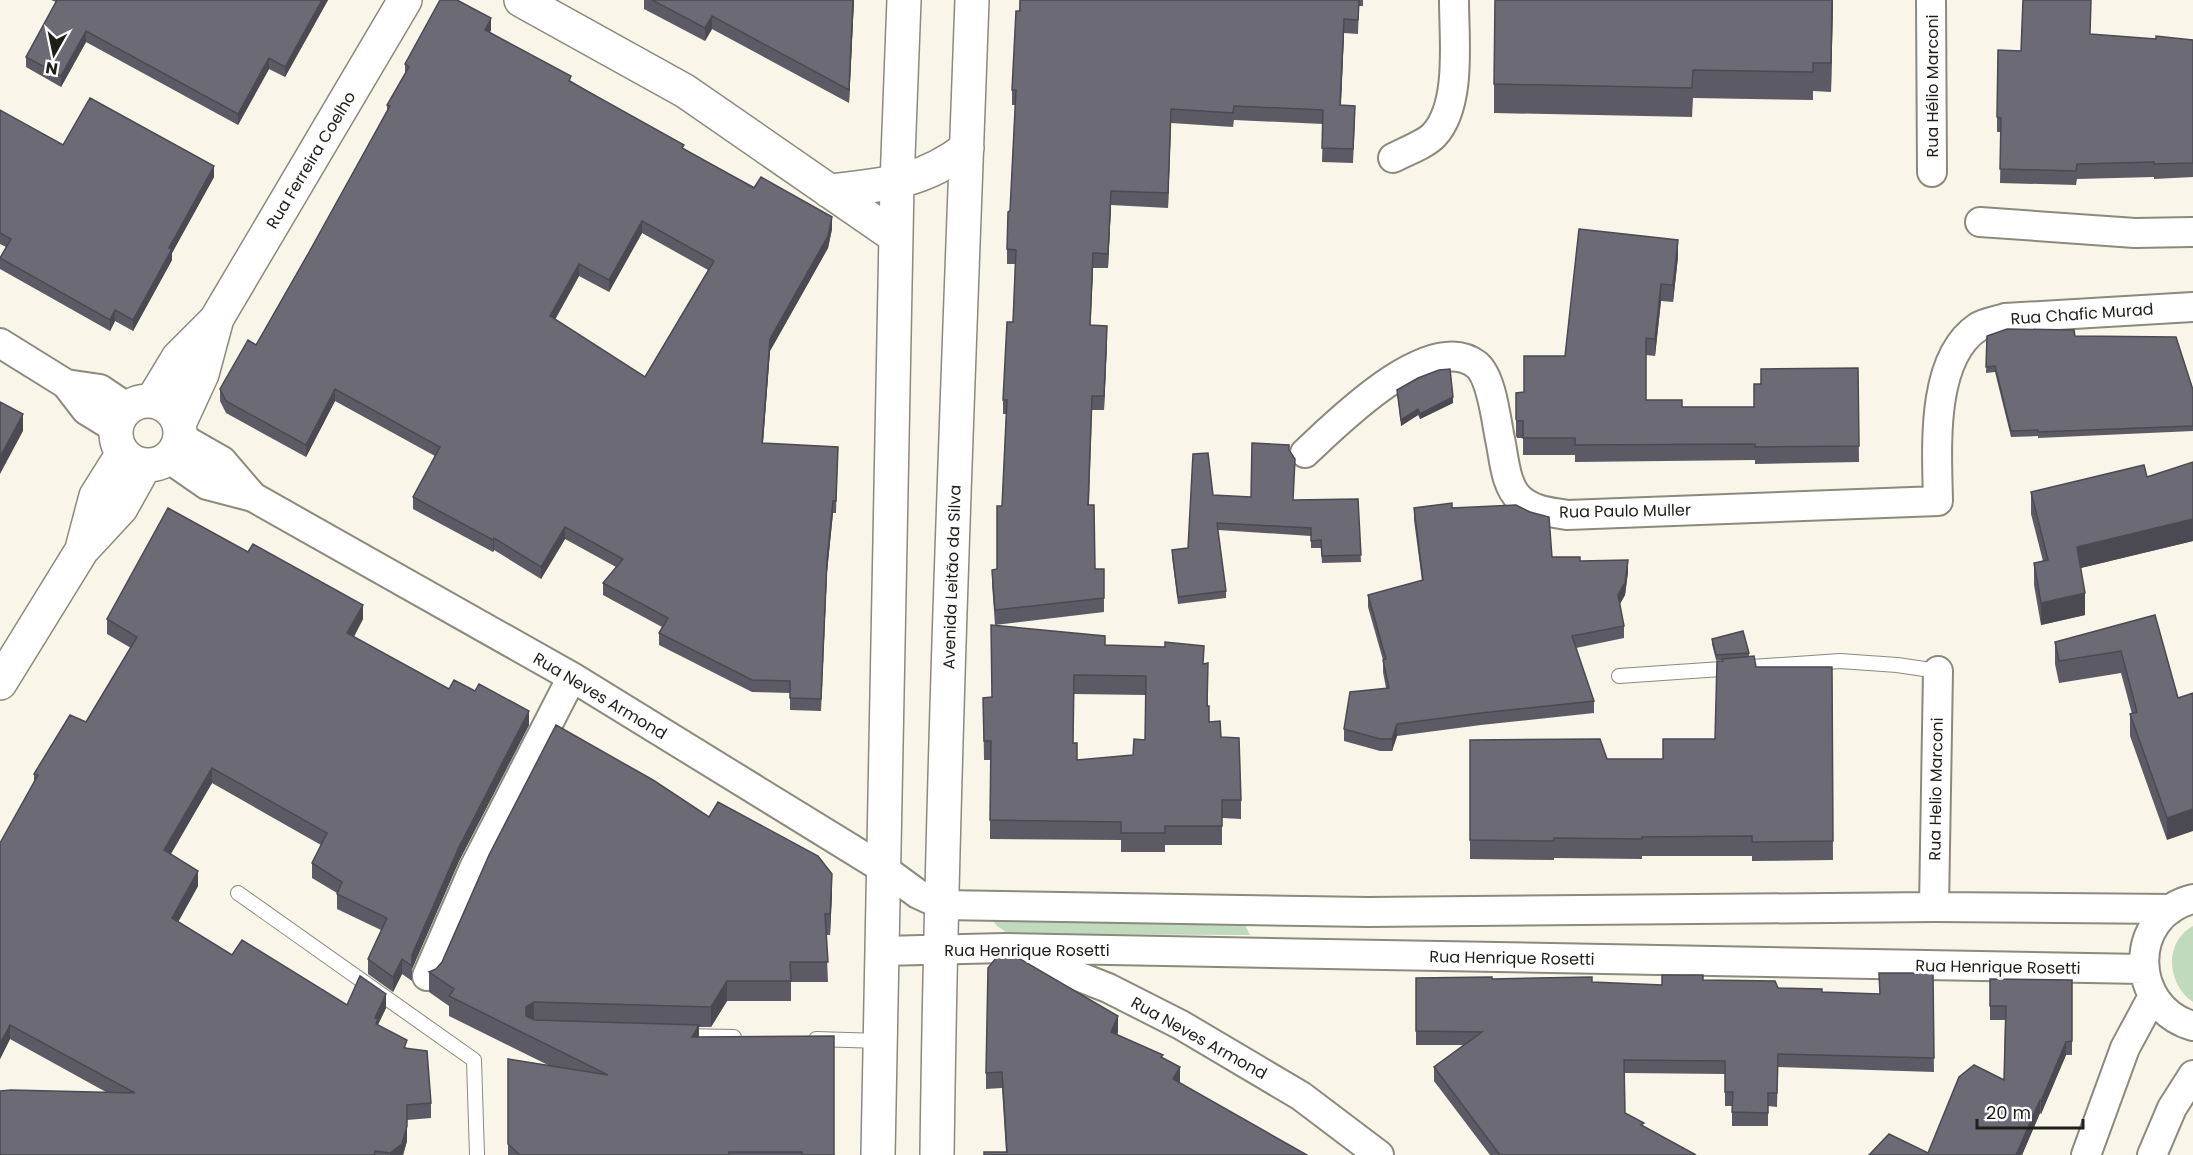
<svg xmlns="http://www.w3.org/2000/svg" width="2193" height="1155" font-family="Poppins,sans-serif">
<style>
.green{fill:#bfdabc}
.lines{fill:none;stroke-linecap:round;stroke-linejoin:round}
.service-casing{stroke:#8c897d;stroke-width:16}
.minor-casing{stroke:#8c897d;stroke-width:32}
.tertiary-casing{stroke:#8c897d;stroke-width:36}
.secondary-casing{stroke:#8c897d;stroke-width:36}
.service{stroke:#fff;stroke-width:14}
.minor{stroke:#fff;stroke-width:28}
.tertiary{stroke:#fff;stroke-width:33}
.secondary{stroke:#fff;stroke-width:33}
.wall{fill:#5c5b65;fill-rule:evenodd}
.shaded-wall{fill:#4b4a52}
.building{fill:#6b6a75;stroke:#4b4a52;stroke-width:1.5;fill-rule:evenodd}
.labels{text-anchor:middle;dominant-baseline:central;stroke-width:6;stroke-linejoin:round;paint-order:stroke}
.street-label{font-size:16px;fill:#201e19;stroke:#fff}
</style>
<rect width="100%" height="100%" fill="#f9f5e8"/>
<path class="green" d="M 999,911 L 1240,915 L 1250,935 L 1009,934 L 997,926 L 993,921 Z
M 2193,926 L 2193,1002 C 2167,984 2163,943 2193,926 Z"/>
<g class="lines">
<defs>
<path id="service" d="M 1619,676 L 1840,661 L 1897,665 L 1938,671
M 238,893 L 474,1060 L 477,1155
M 681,1036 L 734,1037
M 816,1039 L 880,1041"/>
<path id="minor" d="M 1931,0 L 1932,172
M 1393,158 C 1404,152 1426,144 1434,135 C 1462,105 1454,39 1454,0
M 1980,222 L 2135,233 L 2193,232
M 0,343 L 66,384 L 86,410 L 117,429
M 66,384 L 100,389 L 128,408
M 180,437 L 222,461 L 253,497
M 1305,453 C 1337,423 1431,328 1477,365 C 1492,378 1496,420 1500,439 C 1504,457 1505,486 1520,499 C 1533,511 1551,512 1567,515 L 1938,501 C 1937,450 1930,359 1978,327 C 1985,322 1997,321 2005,318 L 2193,307
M 168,458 L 207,485 L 253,497 L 572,677 L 884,869 L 918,894 L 942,905 L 1368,912 L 1934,907 L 2171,909
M 2193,899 C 2127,915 2129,1008 2193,1026
M 1934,907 L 1938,671
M 882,951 L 1005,948 L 2143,969
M 1024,955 L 1108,988 L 1181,1025 L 1301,1096 L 1379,1155
M 427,976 L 474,868 L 572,677
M 2086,1155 L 2125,1048 L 2153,996
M 2152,1155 L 2172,1108 L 2193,1075"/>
<path id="tertiary" d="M 521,0 L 685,91 L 896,237
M 829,191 C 883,185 922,183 967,148
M 878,1155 L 897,183 L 904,0
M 937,1155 C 942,770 958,385 972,0"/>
<path id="secondary" d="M 152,401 L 178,358 L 216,320 L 405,0
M116 433a32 32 0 1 1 64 0a32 32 0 1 1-64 0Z
M 179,424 L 202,374 L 216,322
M 83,545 L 96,496 L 123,453
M 0,683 L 82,550 L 121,508 L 145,465"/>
</defs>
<use href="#service" class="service-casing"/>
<use href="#minor" class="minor-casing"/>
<use href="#tertiary" class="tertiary-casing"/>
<use href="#secondary" class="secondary-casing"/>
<use href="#service" class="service"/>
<use href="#minor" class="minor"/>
<use href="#tertiary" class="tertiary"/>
<use href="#secondary" class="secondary"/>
</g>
<path class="wall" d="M 51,0 L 328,0 L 285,77 L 269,69 L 238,125 L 86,42 L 61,87 L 26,67 L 26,57 L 56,2 Z
M 644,0 L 854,0 L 849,103 L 712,29 L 705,41 L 644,9 Z
M 1020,0 L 1363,0 L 1363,6 L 1359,6 L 1358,34 L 1344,33 L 1341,105 L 1355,120 L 1353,163 L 1322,162 L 1323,124 L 1234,120 L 1233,127 L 1171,123 L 1168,208 L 1111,205 L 1108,268 L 1093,268 L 1090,325 L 1107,341 L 1104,410 L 1092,410 L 1089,505 L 1095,569 L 1104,569 L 1104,612 L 995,625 L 992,584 L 992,570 L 997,569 L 1002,506 L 1006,414 L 1003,414 L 1003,400 L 1013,322 L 1015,264 L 1007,264 L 1007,249 L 1010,211 L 1015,105 L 1012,105 L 1012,90 Z
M 1833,0 L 1831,92 L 1813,91 L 1813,100 L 1693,98 L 1692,117 L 1494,113 L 1494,84 Z
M 2023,0 L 2091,0 L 2090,34 L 2156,39 L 2193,40 L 2193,177 L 2154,179 L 2154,177 L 2077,179 L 2076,185 L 2000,183 L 2001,132 L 1997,132 L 1997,117 L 2021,51 Z
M 491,30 L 490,32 L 684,149 L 832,229 L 828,248 L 770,351 L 763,443 L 838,447 L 836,513 L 833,513 L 827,572 L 821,711 L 790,710 L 790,693 L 752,692 L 659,645 L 659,633 L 662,627 L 603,595 L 603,583 L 616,567 L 565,539 L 541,579 L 494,550 L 493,552 L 413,509 L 413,497 L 435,456 L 335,401 L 306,457 L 226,413 L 220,401 L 220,389 L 256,345 L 308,254 L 387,110 L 387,105 L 405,74 L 405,64 ZM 642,233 L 708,270 L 645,377 L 555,320 L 579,276 L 609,292 Z
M 0,110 L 63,145 L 214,177 L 172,253 L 172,260 L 133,331 L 115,321 L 110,331 L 0,269 L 0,258 L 6,247 L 0,244 Z
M 1678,257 L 1673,302 L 1661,301 L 1655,356 L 1646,355 L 1646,400 L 1682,407 L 1754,407 L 1761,384 L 1761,369 L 1858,368 L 1859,462 L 1755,464 L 1755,460 L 1575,462 L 1575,455 L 1523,455 L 1523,438 L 1517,438 L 1516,436 L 1516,393 L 1524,393 Z
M 1987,336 L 2075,336 L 2193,390 L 2193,431 L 2038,438 L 2038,436 L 2011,437 L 1995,372 L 1986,373 Z
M 1397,390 L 1453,403 L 1420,419 L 1418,415 L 1401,426 Z
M 2147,477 L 2193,541 L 2080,568 L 2085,615 L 2041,625 L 2034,585 L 2034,563 L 2043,561 L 2031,514 L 2031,492 Z
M 1213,495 L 1294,500 L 1358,499 L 1361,562 L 1322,563 L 1321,548 L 1311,548 L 1311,536 L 1218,530 L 1226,591 L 1226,598 L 1178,604 L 1172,557 L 1172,550 L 1188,548 Z
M 1414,508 L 1452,508 L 1552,557 L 1580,561 L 1628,572 L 1625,595 L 1620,604 L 1624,626 L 1624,638 L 1576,648 L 1594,701 L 1594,713 L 1481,725 L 1397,736 L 1392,751 L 1380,751 L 1344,741 L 1344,729 L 1386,688 L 1383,672 L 1383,660 L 1368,607 L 1368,595 L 1422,581 L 1414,520 Z
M 2155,615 L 2178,698 L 2167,840 L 2130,736 L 2130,714 L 2132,714 L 2121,673 L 2059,683 L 2055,664 L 2055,642 Z
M 107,619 L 363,619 L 354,637 L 449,689 L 529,725 L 459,861 L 412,969 L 412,981 L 402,974 L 393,992 L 368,974 L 368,959 L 381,930 L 337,909 L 337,893 L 312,878 L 312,863 L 321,845 L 212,783 L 171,854 L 198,886 L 178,922 L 232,955 L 347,1005 L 386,1008 L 378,1025 L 407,1048 L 431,1103 L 431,1118 L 407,1120 L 407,1141 L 403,1155 L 0,1155 L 106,1092 L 10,1039 L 0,1059 L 0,843 L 34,782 L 34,774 L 86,722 L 131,648 L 107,634 Z
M 1712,639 L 1749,653 L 1749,657 L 1756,667 L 1832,667 L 1833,860 L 1752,861 L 1752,856 L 1642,856 L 1642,859 L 1554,858 L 1554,860 L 1470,859 L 1470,740 L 1607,759 L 1663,759 L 1715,739 L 1722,660 L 1716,660 L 1712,644 Z
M 1105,645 L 1204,664 L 1208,682 L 1208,706 L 1209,722 L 1221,737 L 1241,800 L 1241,819 L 1222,818 L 1222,845 L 1165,845 L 1165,852 L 1121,852 L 1121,840 L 990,839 L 990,760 L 984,760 L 983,698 L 992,697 ZM 1074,694 L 1145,695 L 1145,740 L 1133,755 L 1077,760 L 1073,743 Z
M 709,817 L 832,894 L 830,935 L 826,935 L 828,982 L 791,982 L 791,1001 L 727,1001 L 711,1027 L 699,1027 L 699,1037 L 834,1155 L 508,1155 L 508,1059 L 548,1065 L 449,1016 L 449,1006 L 429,992 L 429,972 L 436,969 Z
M 1933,973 L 1934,1072 L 1778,1067 L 1777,1107 L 1768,1106 L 1768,1126 L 1732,1126 L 1732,1106 L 1725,1106 L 1725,1074 L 1625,1073 L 1625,1113 L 1644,1126 L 1696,1155 L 1490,1155 L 1434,1081 L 1434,1067 L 1463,1045 L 1416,1045 L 1416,978 L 1662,985 L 1703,980 L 1822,992 L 1879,994 Z
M 1990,979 L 2072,980 L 2072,1055 L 2066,1055 L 2041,1114 L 2040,1113 L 2022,1155 L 1869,1155 L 1928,1153 L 2004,1080 L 2005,1020 L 1990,1020 Z
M 1118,1032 L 1117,1035 L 1163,1055 L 1006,1152 L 1002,1088 L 986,1089 L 986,1073 Z"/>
<path class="shaded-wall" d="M 322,0 L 328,0 L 285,77 L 285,67 Z
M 853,0 L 854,0 L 849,103 L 849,90 Z
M 1832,0 L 1833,0 L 1831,92 L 1831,63 Z
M 712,16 L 712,29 L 705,41 L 705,28 Z
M 491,18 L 491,30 L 485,42 L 485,30 Z
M 1344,19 L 1344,33 L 1340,120 L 1340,105 Z
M 86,31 L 86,42 L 61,87 L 61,76 Z
M 269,58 L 269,69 L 238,125 L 238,114 Z
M 1171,109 L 1171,123 L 1168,208 L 1168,193 Z
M 214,166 L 214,177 L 172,253 L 172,260 L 133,331 L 133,320 L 169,248 Z
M 1111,191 L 1111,205 L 1108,268 L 1108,254 Z
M 832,217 L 832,229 L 828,248 L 770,351 L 762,455 L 762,443 L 770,339 Z
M 642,221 L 642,233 L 609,292 L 609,280 Z
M 1678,240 L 1678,257 L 1673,302 L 1673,285 Z
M 1093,253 L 1093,268 L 1090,340 L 1090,325 Z
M 579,264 L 579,276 L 550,328 L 550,316 Z
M 1661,284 L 1661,301 L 1655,356 L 1655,339 Z
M 115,310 L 115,321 L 110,331 L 110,320 Z
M 1107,326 L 1107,341 L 1104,410 L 1104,396 Z
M 335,389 L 335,401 L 306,457 L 306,445 Z
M 1453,397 L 1453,403 L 1420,419 L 1420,414 Z
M 1418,409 L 1418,415 L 1401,426 L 1401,420 Z
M 23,414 L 23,431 L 0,474 L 0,457 Z
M 833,501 L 833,513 L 827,572 L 821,711 L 827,560 Z
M 2193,519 L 2193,541 L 2077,569 L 2077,547 Z
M 565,527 L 565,539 L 541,579 L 541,567 Z
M 494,538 L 494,550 L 493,552 L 493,540 Z
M 1628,560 L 1628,572 L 1625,595 L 1618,607 L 1618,595 Z
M 2085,593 L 2085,615 L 2041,625 L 2041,603 Z
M 363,605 L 363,619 L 347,648 L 347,633 Z
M 529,711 L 529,725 L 459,861 L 412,969 L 412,981 L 412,955 L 459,847 Z
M 1397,724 L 1397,736 L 1392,751 L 1392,739 Z
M 212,768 L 212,783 L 164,865 L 164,850 Z
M 2193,809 L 2193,831 L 2167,840 L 2167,818 Z
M 198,871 L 198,886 L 172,933 L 172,918 Z
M 832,874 L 832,894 L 830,935 L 830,914 Z
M 402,959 L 402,974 L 393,992 L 393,977 Z
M 727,981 L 727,1001 L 711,1027 L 711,1007 Z
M 386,994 L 386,1008 L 378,1024 L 378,1034 L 375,1018 Z
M 534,1002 L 534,1022 L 526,1027 L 526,1007 Z
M 1118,1016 L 1118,1032 L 1111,1049 L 1111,1032 Z
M 10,1025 L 10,1039 L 0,1059 L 0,1044 Z
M 699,1025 L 699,1045 L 692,1037 Z
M 2066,1042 L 2066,1055 L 2041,1114 L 2041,1101 Z
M 1180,1067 L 1180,1083 L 1173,1079 Z
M 2040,1100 L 2040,1113 L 2022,1155 L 2016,1155 Z
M 407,1126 L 407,1141 L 403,1155 L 390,1155 L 390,1153 Z"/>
<path class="building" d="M 57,0 L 322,0 L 285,67 L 269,58 L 238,114 L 86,31 L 61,76 L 26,57 Z
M 440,0 L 457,0 L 491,18 L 485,30 L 571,76 L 569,81 L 684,145 L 682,148 L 754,188 L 761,177 L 832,217 L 828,236 L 770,339 L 762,443 L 838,447 L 836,501 L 833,501 L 827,560 L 821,699 L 790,698 L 790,681 L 752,680 L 659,633 L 668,618 L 603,583 L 623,559 L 565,527 L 541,567 L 494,538 L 493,540 L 413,497 L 440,447 L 335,389 L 306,445 L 226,401 L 220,389 L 248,340 L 256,345 L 308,254 L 390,106 L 387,105 L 409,67 L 405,64 ZM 642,221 L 714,261 L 645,377 L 550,316 L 579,264 L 609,280 Z
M 652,0 L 853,0 L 849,90 L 712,16 L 705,28 Z
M 1020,0 L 1359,0 L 1358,20 L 1344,19 L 1340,105 L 1355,106 L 1353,149 L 1322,148 L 1323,110 L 1234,106 L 1233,113 L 1171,109 L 1168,193 L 1111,191 L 1108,254 L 1093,253 L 1090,325 L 1107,326 L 1104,396 L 1092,396 L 1088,505 L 1094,505 L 1095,569 L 1104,569 L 1104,598 L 995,610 L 992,570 L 997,569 L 997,506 L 1002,506 L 1007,400 L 1003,400 L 1007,322 L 1013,322 L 1016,250 L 1007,249 L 1008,212 L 1010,211 L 1016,90 L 1012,90 L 1016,11 L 1020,11 Z
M 1495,0 L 1832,0 L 1831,63 L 1813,63 L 1813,72 L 1693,70 L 1692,88 L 1494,84 Z
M 2023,0 L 2091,0 L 2090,34 L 2156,39 L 2156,36 L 2193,40 L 2193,163 L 2154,164 L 2154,162 L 2077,164 L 2076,171 L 2000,169 L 2001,118 L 1997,117 L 1998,50 L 2021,51 Z
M 90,98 L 214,166 L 169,248 L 172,249 L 133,320 L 115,310 L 110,320 L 0,258 L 11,239 L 0,233 L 0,110 L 63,145 Z
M 1579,229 L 1678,240 L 1673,285 L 1661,284 L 1655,339 L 1646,338 L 1646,400 L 1682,400 L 1682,407 L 1754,407 L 1754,384 L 1761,384 L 1761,369 L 1858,368 L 1859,446 L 1755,447 L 1755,444 L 1575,445 L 1575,438 L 1523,438 L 1523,421 L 1517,421 L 1516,419 L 1516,393 L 1524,392 L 1524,356 L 1565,356 Z
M 2007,329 L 2074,330 L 2075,336 L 2176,337 L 2193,390 L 2193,426 L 2038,432 L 2038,430 L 2011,431 L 1995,366 L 1986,367 L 1987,336 Z
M 1450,369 L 1453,397 L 1420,414 L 1418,409 L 1401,420 L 1397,390 L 1418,378 L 1439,370 Z
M 0,402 L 23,414 L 0,457 Z
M 1252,443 L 1289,445 L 1289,450 L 1295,459 L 1293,500 L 1358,499 L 1361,555 L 1322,556 L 1321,540 L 1311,541 L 1311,528 L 1217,523 L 1226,591 L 1178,597 L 1172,550 L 1188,548 L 1193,454 L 1208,453 L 1213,495 L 1251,497 Z
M 2193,462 L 2193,519 L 2077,547 L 2085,593 L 2041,603 L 2034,563 L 2048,560 L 2031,492 L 2144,465 L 2147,477 Z
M 1452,503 L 1452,508 L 1516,505 L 1530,512 L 1549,517 L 1552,557 L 1580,557 L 1580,561 L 1628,560 L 1625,583 L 1618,595 L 1624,626 L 1572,636 L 1594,701 L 1481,713 L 1397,724 L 1392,739 L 1380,739 L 1344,729 L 1350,692 L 1389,688 L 1383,660 L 1386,659 L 1368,595 L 1423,580 L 1414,508 Z
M 168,508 L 248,552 L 253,544 L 363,605 L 347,633 L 449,689 L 454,680 L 475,691 L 479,684 L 529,711 L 459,847 L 412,955 L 412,966 L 402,959 L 393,977 L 368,959 L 387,918 L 337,894 L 342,882 L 312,863 L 327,833 L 212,768 L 164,850 L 198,871 L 172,918 L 232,955 L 242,940 L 347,1005 L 360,976 L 386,994 L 375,1018 L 378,1019 L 376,1024 L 407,1040 L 404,1048 L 427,1051 L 431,1103 L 407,1105 L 407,1126 L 402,1144 L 390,1153 L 375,1151 L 374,1155 L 0,1155 L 0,1091 L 11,1090 L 135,1093 L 10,1025 L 0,1044 L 0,843 L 38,775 L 34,774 L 70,715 L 86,722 L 137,637 L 107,619 Z
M 2155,615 L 2178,698 L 2193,693 L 2193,809 L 2167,818 L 2130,714 L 2137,712 L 2121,651 L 2059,661 L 2055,642 Z
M 991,625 L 1105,636 L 1105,645 L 1165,647 L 1165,642 L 1204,646 L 1203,664 L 1208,663 L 1207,706 L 1209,706 L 1209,722 L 1220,721 L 1221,737 L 1239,738 L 1241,800 L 1222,800 L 1222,826 L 1165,826 L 1165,833 L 1121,833 L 1121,822 L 990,820 L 991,741 L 984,741 L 983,698 L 992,697 ZM 1074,675 L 1146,676 L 1145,740 L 1134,739 L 1133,755 L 1077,760 L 1077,743 L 1073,743 Z
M 1743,631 L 1749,653 L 1716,655 L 1712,639 Z
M 1754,656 L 1756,667 L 1832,667 L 1833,841 L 1752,842 L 1752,836 L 1642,837 L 1642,839 L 1554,838 L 1554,841 L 1470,840 L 1470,740 L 1600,739 L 1607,759 L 1663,759 L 1663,739 L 1715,739 L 1717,661 L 1723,661 L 1722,659 Z
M 556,725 L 653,780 L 709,817 L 718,802 L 818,856 L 832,874 L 830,914 L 825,914 L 828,962 L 790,962 L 791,981 L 727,981 L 711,1007 L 534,1002 L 526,1007 L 526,1016 L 534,1020 L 699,1025 L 692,1037 L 834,1036 L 834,1155 L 802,1155 L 802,1152 L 729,1152 L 729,1155 L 520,1155 L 508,1144 L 508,1059 L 608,1075 L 449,996 L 454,989 L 429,972 L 436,969 L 442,962 L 489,855 Z
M 1003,949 L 1118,1016 L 1111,1032 L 1163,1055 L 1161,1057 L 1180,1067 L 1173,1079 L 1307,1155 L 984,1155 L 984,1152 L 1007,1152 L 1002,1072 L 986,1073 L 988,968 Z
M 1879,973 L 1933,973 L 1934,1058 L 1778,1054 L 1777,1093 L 1768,1093 L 1768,1113 L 1732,1112 L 1733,1092 L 1725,1092 L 1725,1061 L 1624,1060 L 1625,1113 L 1644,1123 L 1641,1125 L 1696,1155 L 1500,1155 L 1434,1067 L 1482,1032 L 1416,1031 L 1416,978 L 1492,977 L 1492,979 L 1592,977 L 1592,982 L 1662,985 L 1662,975 L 1703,975 L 1703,980 L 1775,981 L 1778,988 L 1822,989 L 1822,992 L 1880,994 Z
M 1990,979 L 2072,980 L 2072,1041 L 2066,1042 L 2041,1101 L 2040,1100 L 2016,1155 L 1869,1155 L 1889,1134 L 1928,1153 L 1959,1077 L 1974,1065 L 2004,1080 L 2006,1006 L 1990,1006 Z"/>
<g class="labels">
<g class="street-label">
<text transform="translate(1932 86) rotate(-90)">Rua Hélio Marconi</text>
<text transform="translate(311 160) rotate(-59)">Rua Ferreira Coelho</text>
<text transform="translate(2082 314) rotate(-4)">Rua Chafic Murad</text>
<text transform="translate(1625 511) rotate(-1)">Rua Paulo Muller</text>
<text transform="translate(952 577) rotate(-88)">Avenida Leitão da Silva</text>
<text transform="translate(600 696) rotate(31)">Rua Neves Armond</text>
<text transform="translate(1936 789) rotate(-89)">Rua Helio Marconi</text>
<text x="1027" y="950">Rua Henrique Rosetti</text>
<text transform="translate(1512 958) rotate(1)">Rua Henrique Rosetti</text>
<text transform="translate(1998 967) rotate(1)">Rua Henrique Rosetti</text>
<text transform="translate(1199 1038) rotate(29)">Rua Neves Armond</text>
</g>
</g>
<g transform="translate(54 54) rotate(189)" stroke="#ffffff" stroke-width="4.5" paint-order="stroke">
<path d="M0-4.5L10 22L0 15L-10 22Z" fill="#201e19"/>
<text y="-9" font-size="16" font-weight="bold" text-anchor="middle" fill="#201e19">N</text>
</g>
<path d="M1977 1119v9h106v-9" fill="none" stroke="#201e19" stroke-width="3"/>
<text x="1986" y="1119" font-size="18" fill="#201e19" stroke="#ffffff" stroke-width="4.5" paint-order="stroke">20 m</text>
</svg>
